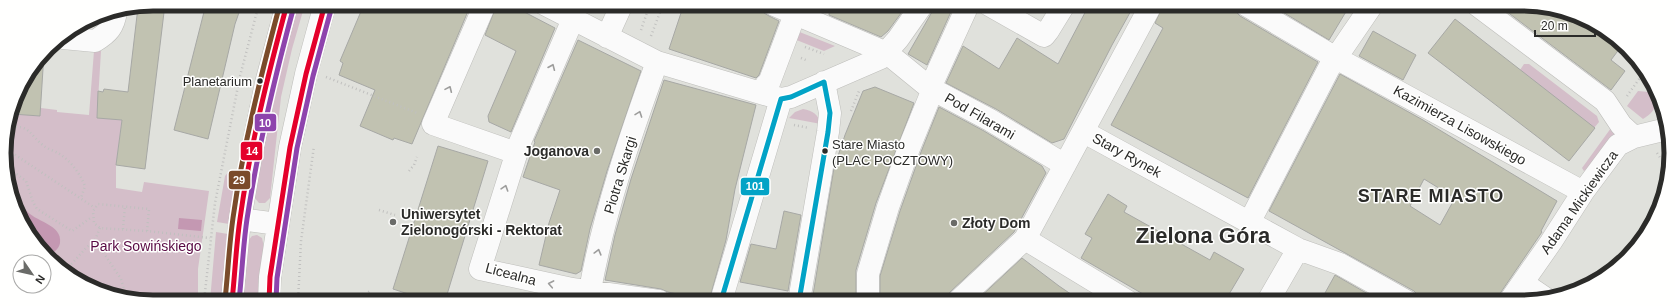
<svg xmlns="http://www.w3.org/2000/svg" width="1675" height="306" font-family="Arial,sans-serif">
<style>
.green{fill:#d4bec9}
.water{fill:#c498b2}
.building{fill:#c1c2b1;stroke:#a7a8a5;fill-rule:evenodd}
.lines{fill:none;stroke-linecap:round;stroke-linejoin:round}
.minor-casing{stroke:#bebebb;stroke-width:23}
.major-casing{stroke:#bebebb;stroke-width:23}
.path{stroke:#c0c0bf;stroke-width:2.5;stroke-dasharray:1 3;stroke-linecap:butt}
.minor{stroke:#fafafa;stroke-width:22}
.major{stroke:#fafafa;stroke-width:22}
.bus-1-casing{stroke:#fffffe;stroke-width:8}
.bus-2-casing{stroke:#fffffe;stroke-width:8}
.bus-3-casing{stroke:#fffffe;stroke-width:8}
.bus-4-casing{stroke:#fffffe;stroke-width:8}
.bus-1{stroke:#e4002b;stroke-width:5}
.bus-2{stroke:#8e44ad;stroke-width:5}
.bus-3{stroke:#02a3c6;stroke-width:5}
.bus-4{stroke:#7a4b2a;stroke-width:5}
.oneway{stroke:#9d9d9c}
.bus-dot{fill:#2b2b29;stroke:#fffffe;stroke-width:1.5}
.poi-dot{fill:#6a6b68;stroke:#fffffe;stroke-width:1.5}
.labels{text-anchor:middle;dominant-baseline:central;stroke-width:3;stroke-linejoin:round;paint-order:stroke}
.bus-label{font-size:13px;fill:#2b2b29;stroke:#fffffe;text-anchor:end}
.street-label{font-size:14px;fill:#2b2b29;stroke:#fffffe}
.poi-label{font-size:14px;font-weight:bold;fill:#2b2b29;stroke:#fffffe;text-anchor:start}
.park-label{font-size:14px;fill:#580943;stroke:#fffffe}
.district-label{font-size:18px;font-weight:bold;letter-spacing:1px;fill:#2b2b29;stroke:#fffffe}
.town-label{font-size:22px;font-weight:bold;fill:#2b2b29;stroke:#fffffe}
.rim{fill:none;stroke:#2b2b29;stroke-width:5}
.line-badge{stroke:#fffffe;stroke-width:1.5}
.badge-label{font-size:11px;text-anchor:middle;font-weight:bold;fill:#fff}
</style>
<rect width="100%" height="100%" fill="#e0e1dc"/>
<path class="green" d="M 298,4 L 305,4 L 292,49 L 281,97 L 270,198 L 265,203 L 259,203 L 254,197 L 275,89 Z
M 797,31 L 835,46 L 824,51 L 794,39 Z
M 94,51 L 101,51 L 97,117 L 122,120 L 116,165 L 116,188 L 142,192 L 144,182 L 209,191 L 198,269 L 198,301 L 134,301 L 94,289 L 86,286 L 41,251 L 12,201 L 4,143 L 12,113 L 40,116 L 41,108 L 57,110 L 57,112 L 89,115 Z
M 1524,64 L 1529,64 L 1597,116 L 1599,122 L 1594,128 L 1520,70 Z
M 1638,91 L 1649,92 C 1661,102 1655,112 1643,119 L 1627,106 Z
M 803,109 C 813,111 818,114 821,124 L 789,118 L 795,112 Z
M 1611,128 L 1620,132 L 1593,164 L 1584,171 L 1582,168 Z
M 229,171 L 235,173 L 236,178 L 229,224 L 217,222 L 225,176 Z
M 216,232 L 228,234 L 222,301 L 210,301 Z
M 257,235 L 262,238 L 264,247 L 258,301 L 243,301 L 248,241 L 252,236 Z"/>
<path class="water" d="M 9,181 L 13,181 C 18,190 18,201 25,209 C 34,222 63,224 60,243 C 59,249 53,253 48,256 L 41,251 L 12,201 Z
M 179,218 L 202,220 L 201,231 L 178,229 Z"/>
<path class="building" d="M 153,4 L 165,4 L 145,169 L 116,165 L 122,120 L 97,118 L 98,91 L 103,92 L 104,89 L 128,92 L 138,7 Z
M 206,4 L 242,4 L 235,24 L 208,139 L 174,130 Z
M 367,4 L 471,4 L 412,144 L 394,138 L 393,140 L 360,126 L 375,90 L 339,75 L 343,63 L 340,61 L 362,9 L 364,9 Z
M 497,4 L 509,4 L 555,28 L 511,132 L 489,122 L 488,116 L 516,51 L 485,35 Z
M 684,4 L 754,5 L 762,7 L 764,13 L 769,16 L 779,21 L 759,75 L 756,78 L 669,49 Z
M 830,5 L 907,5 L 888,31 L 881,37 L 829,15 Z
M 934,5 L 954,5 L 927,65 L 908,54 L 932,12 Z
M 1089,5 L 1137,5 L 1134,10 L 1132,9 L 1112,45 L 1064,139 L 1052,143 L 996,109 L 946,83 L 963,46 L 999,69 L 1017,38 L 1058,64 Z
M 1163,5 L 1234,5 L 1235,11 L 1240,16 L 1318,62 L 1248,198 L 1111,125 L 1163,28 L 1155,23 Z
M 1271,5 L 1350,5 L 1329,40 Z
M 1498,5 L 1541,5 L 1581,19 L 1620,48 L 1611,60 L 1625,71 L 1611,90 Z
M 1455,19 L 1595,128 L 1569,161 L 1428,53 Z
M 1373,31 L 1416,55 L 1403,80 L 1359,56 Z
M 578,40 L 641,71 L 607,171 L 590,229 L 581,271 L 576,274 L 539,265 L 549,223 L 560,190 L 523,177 L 535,142 L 534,141 Z
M 44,53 L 40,116 L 12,114 L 19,87 Z
M 1340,74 L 1423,120 L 1557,201 L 1541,231 L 1542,232 L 1499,295 L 1497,302 L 1420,302 L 1418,295 L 1414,291 L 1269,211 ZM 1424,179 L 1455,198 L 1440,225 L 1410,206 Z
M 664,80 L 756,105 L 735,189 L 726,240 L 709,301 L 668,292 L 661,289 L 605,280 L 615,235 L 631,179 Z
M 875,87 L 914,103 L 876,203 L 856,270 L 856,295 L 857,301 L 812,301 L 834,168 L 845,135 L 863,91 Z
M 939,107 L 984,131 L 1042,166 L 1046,173 L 1014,232 L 950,292 L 946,297 L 946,301 L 883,301 L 880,293 L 880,276 L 900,211 L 921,152 Z
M 438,146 L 488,161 L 445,301 L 430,301 L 393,289 Z
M 1108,194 L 1127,206 L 1124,212 L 1210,260 L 1214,252 L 1244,269 L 1225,301 L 1155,301 L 1081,258 L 1092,238 L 1085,234 Z
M 784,211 L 801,215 L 788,291 L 740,282 L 751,244 L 776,249 Z
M 1022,258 L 1059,286 L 1081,301 L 976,301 Z
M 1335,275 L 1382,302 L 1320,302 Z"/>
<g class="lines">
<defs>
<path id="minor" d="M 485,4 L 433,124 L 516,153
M 544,4 L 657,62 L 781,99 L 791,97 L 881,58 L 898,39 L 922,5
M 774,5 L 887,53 L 930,88 L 990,120 L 1065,165
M 989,5 L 1044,36 L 1048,31 L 1064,5
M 1246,5 L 1336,58 L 1583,192
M 1477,5 L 1605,101 L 1621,125 L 1634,137
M 573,19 L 520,142 L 480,269 L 572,289 L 659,301
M 607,37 L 622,4
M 63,38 L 95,41 C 108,33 114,27 116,11
M 766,85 L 769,83 L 795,14
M 930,88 L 968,5
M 1084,132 L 1298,249 L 1340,264 L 1408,302
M 1249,223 L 1329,68 L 1372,5
M 1523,283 L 1545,298
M 590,290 C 604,213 630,136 657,62
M 721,301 L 781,99
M 799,301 L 828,132 L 830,113 L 824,82
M 870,301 L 868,295 L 868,274 L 888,207 L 909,148 L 933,89
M 958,301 L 1025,239
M 1127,301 L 1025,239 L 1151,5
M 1268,301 L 1298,249
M 1509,302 L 1551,242 L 1583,192 L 1618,145 L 1634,137 L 1667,129"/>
<path id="major" d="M 240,219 L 278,224
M 232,301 L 240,219 L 252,151 L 266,83 L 287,4
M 269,301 L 270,277 L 290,147 L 306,74 L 325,4"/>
</defs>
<use href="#minor" class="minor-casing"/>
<use href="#major" class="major-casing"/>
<path class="path" d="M 665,4 L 678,10 L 680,4
M 641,30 L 650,4
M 651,36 L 663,4
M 805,47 L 824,54
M 1632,55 L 1644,72 L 1658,100 L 1657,109
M 801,58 L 808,61
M 326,77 L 417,113
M 1627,96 L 1644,72
M 851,111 L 859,91
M 794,125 L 809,128
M 8,128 C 30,123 30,136 44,146 C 48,149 54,151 58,153 C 71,161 79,172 85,186 L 81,198
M 5,148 L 95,208
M 1657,153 L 1661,159 L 1669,158
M 7,167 L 26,181 L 33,202 L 37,209 L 72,231 L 92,217
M 409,171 L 414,165 L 417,157
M 379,210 L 395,215
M 100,228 L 95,240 L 121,279 L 127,299
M 123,229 L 125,206
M 147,231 L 149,209 L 98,204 L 93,211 L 94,223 L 100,228 L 147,231 L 210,238
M 66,270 L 86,248 L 95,240
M 204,301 L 215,203 L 240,76 L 259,4
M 298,301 L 301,241 L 314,146
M 361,301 L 363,296 L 370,291"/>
<use href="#minor" class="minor"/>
<use href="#major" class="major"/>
<defs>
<path id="bus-1" d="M 232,301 C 235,274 236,246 240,219 C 250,146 268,75 287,4
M 269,301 L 270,277 L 290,147 L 306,74 L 325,4"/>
<path id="bus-2" d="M 239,301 C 242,274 243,246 247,219 C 258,147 275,76 294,6
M 276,301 L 277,278 L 297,148 L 313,76 L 332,6"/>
<path id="bus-3" d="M 721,301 L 781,99 L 791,97 L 824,82 L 830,113 L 828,132 L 799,301"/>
<path id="bus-4" d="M 225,300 C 228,273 229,246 233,218 C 243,146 261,75 280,4"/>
</defs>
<use href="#bus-1" class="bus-1-casing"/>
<use href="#bus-2" class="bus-2-casing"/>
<use href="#bus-3" class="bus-3-casing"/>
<use href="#bus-4" class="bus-4-casing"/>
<use href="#bus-1" class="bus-1"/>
<use href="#bus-2" class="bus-2"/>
<use href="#bus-3" class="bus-3"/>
<use href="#bus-4" class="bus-4"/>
</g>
<defs><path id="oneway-chevron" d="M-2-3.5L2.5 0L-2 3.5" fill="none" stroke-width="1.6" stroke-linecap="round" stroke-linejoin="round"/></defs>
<g class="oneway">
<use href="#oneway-chevron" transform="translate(552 67) rotate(-67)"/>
<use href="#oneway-chevron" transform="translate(449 89) rotate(-66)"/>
<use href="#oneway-chevron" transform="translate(639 114) rotate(-70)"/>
<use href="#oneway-chevron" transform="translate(505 188) rotate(-72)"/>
<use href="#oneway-chevron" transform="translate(598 252) rotate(-75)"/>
<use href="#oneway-chevron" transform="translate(551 284) rotate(-169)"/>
</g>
<g class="bus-dot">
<circle cx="260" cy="81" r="3.5"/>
<circle cx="825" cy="151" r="3.5"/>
</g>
<g class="poi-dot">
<circle cx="597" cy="151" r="4"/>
<circle cx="393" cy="222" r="4"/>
<circle cx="954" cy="223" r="4"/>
</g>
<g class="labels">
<g class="bus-label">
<text x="252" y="81">Planetarium</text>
<text x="832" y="144" text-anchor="start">Stare Miasto<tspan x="832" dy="16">(PLAC POCZTOWY)</tspan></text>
</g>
<g class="street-label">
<text transform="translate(980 116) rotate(30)">Pod Filarami</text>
<text transform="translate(1460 125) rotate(29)">Kazimierza Lisowskiego</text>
<text transform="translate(1127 155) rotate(29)">Stary Rynek</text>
<text transform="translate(620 175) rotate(-73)">Piotra Skargi</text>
<text transform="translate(1579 202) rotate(-55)">Adama Mickiewicza</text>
<text transform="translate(511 274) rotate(15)">Licealna</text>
</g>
<g class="poi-label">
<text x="589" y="151" text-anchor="end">Joganova</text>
<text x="401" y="214">Uniwersytet<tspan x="401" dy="16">Zielonogórski - Rektorat</tspan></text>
<text x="962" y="223">Złoty Dom</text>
</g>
<g class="park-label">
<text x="146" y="246">Park Sowińskiego</text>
</g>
<g class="district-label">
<text x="1431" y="196">STARE MIASTO</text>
</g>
<g class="town-label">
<text x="1203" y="235">Zielona Góra</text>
</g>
</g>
<path d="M0 0H1675V306H0ZM153 11H1522A142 142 0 0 1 1664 153V153A142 142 0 0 1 1522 295H153A142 142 0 0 1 11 153V153A142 142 0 0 1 153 11Z" fill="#fffffe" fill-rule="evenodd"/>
<path class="rim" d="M153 11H1522A142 142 0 0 1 1664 153V153A142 142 0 0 1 1522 295H153A142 142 0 0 1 11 153V153A142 142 0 0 1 153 11Z"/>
<g class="line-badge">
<rect x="254" y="113" width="23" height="19" rx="4" fill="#8e44ad"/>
<rect x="240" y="141" width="23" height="20" rx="4" fill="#e4002b"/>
<rect x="228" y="170" width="23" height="20" rx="4" fill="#7a4b2a"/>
<rect x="740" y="177" width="30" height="19" rx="4" fill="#02a3c6"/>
</g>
<g class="badge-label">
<text x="265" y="127">10</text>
<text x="252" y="155">14</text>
<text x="239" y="184">29</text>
<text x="755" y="190">101</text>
</g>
<g transform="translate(32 274) rotate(124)"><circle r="19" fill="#fffffe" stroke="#aaaaa9"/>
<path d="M0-3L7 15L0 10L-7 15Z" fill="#6a6b68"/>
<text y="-6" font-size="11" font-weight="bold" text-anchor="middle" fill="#2b2b29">N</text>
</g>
<path d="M1535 30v6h60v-6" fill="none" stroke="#2b2b29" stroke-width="2"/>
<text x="1541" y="30" font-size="12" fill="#2b2b29" stroke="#fffffe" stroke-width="3" paint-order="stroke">20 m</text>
</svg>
